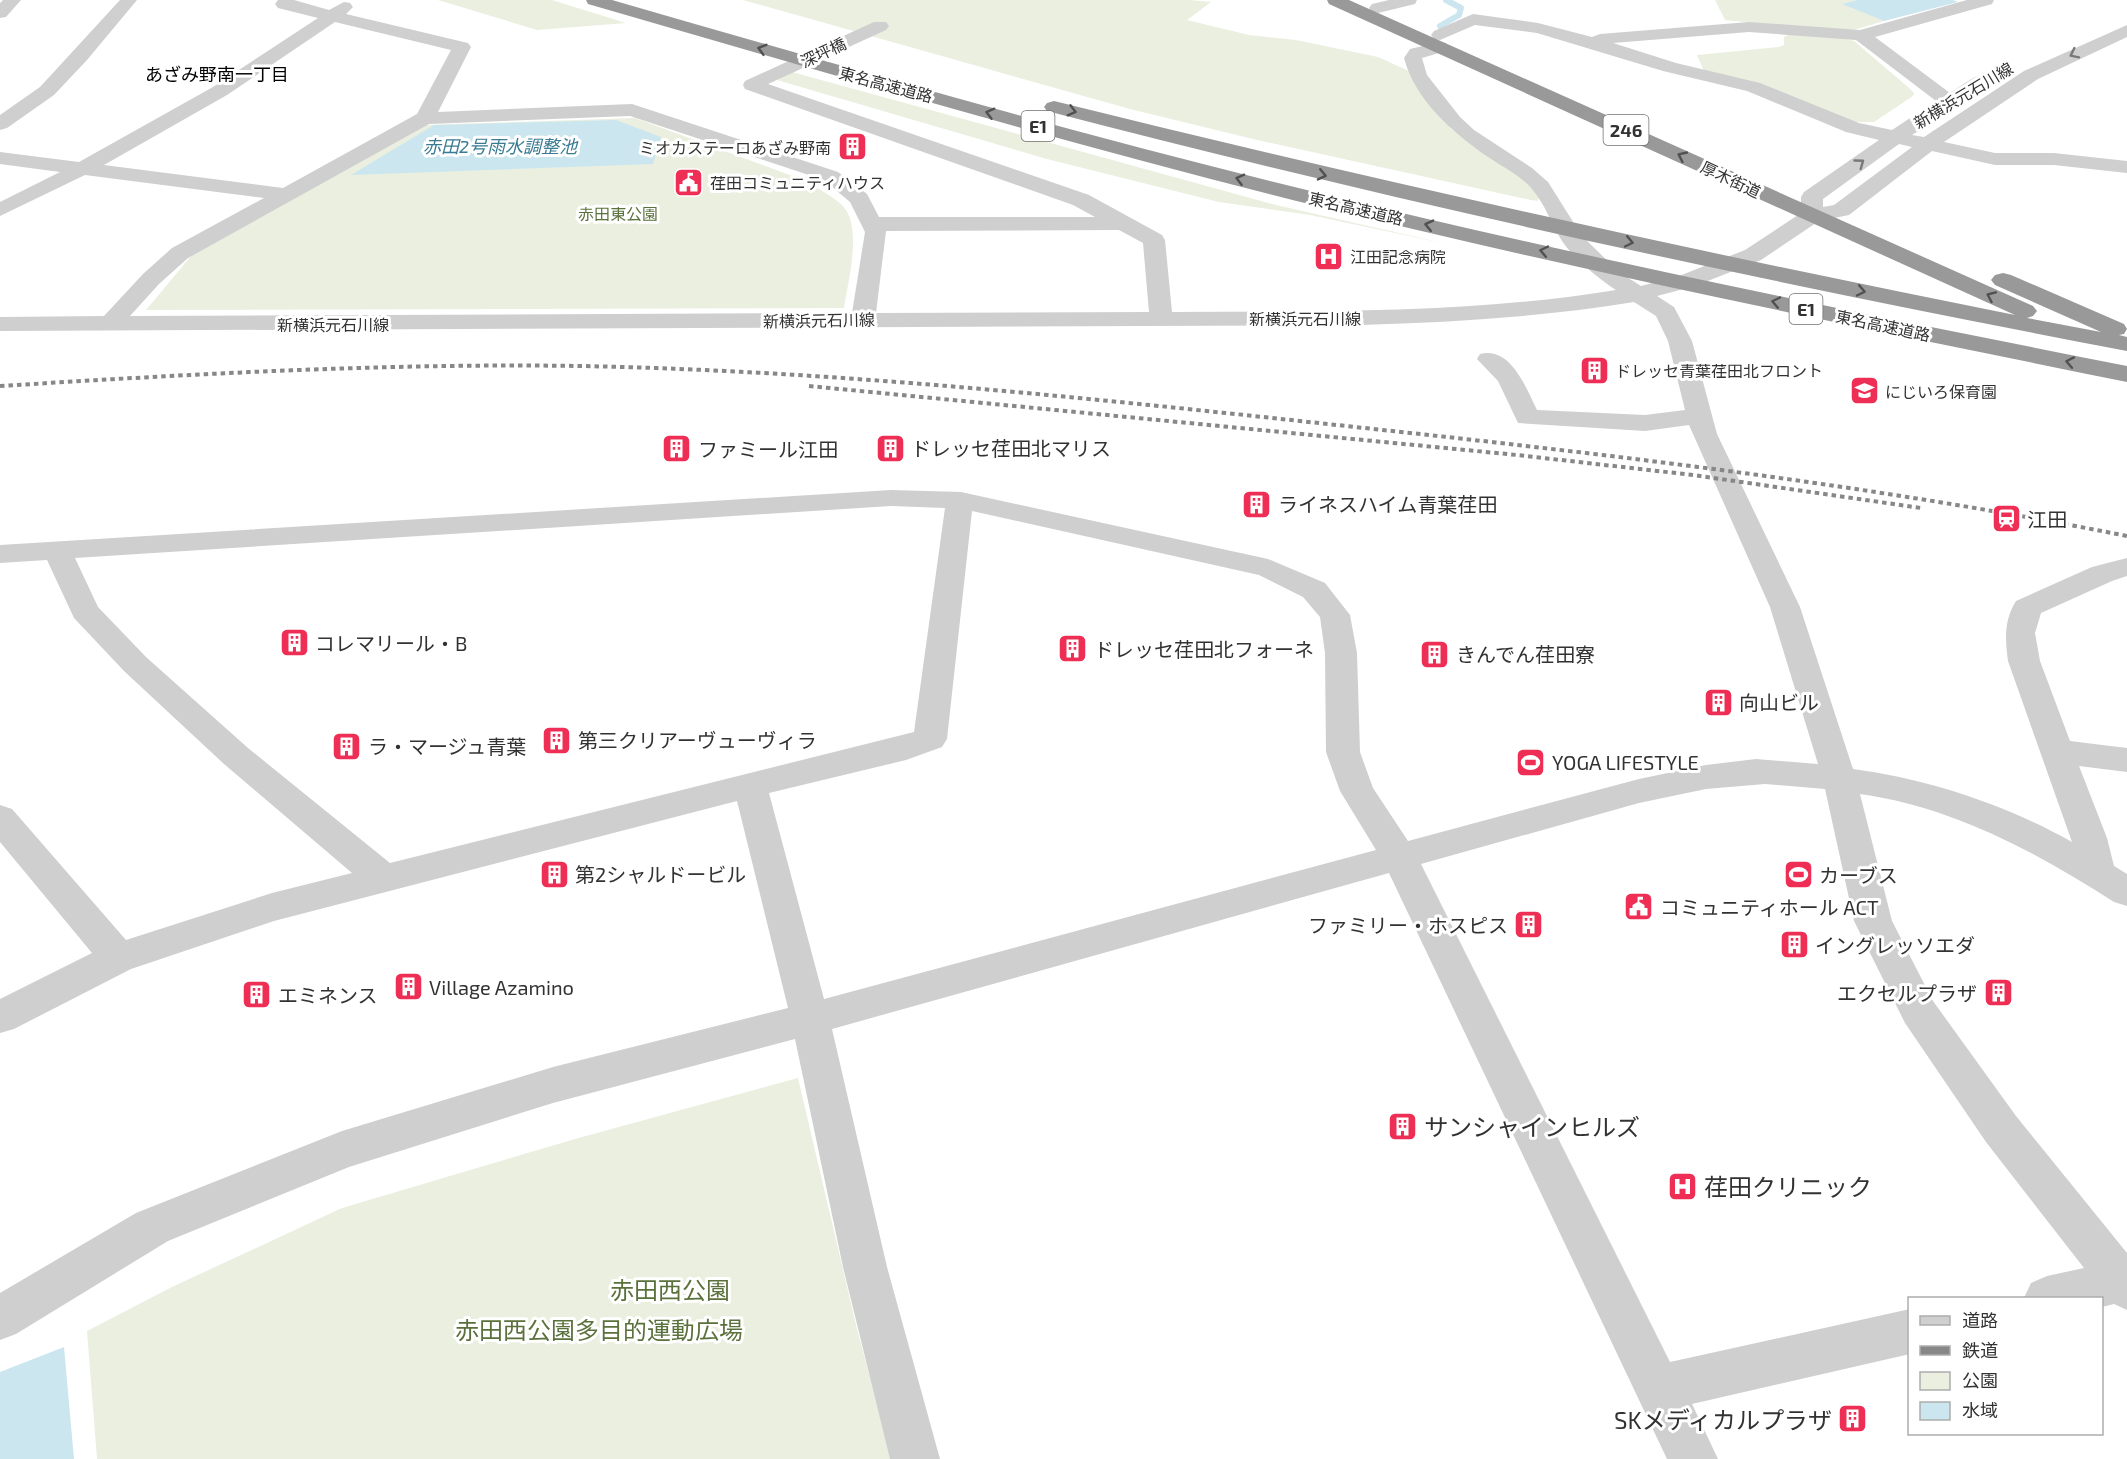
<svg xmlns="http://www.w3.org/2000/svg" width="2127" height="1459" font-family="'Exo 2','Noto Sans JP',sans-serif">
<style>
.green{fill:#eaefe0}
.water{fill:#cbe6ef}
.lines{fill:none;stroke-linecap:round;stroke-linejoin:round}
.stream{stroke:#cbe6ef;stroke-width:6}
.minor{fill:#cfcfcf;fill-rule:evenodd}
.highway{fill:#999;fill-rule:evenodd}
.rail{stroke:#878787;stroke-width:4;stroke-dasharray:4.5 4;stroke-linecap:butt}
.oneway{stroke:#515151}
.oneway2{stroke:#797979}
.labels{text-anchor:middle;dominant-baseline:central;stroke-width:6;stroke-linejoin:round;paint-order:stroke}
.far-street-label{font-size:16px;fill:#323232;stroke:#fff}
.far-poi-label{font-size:16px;fill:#323232;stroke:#fff;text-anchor:start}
.far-park-label{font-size:16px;fill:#5b713c;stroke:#fff}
.far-neighbourhood-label{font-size:18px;fill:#000;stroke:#fff}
.shield{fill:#fff;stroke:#707070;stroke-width:1.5}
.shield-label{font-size:18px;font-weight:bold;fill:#323232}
.far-water-label{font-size:18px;font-style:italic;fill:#387b92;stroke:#fff}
.poi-label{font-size:20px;fill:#323232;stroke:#fff;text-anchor:start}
.near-poi-label{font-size:24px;fill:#323232;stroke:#fff;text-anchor:start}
.near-park-label{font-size:24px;fill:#5b713c;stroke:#fff}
</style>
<rect width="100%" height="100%" fill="#fff"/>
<path class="green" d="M 438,0 L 552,0 L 626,23 L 537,30 Z
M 743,0 L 1190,0 L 1211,2 L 1187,20 L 1249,35 L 1296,40 L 1378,57 L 1409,71 L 1428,92 L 1451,129 L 1516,170 L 1542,194 L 1537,201 L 1531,200 L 1257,140 L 1130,109 Z
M 1715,0 L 1857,0 L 1843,4 L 1884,21 L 1847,32 L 1725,20 Z
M 1790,34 L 1844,38 L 1854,41 L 1908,87 L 1914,93 L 1913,96 L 1874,122 L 1856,122 L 1704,71 L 1697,55 L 1779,47 L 1784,45 L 1784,37 Z
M 792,72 L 1276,205 L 1447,244 L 1310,215 L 1219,202 L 1047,159 L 777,80 Z
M 635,118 L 803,180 C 816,188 837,197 846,210 C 861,234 848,281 844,308 L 146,310 L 192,255 L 424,125 Z
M 798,1078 L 857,1329 L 892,1459 L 97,1459 L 87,1331 L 172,1287 L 342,1208 L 575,1139 Z"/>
<path class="water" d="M 1857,0 L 1953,0 L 1958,2 L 1884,21 L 1842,4 Z
M 616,120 L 661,137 L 653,164 L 351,175 L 434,125 Z
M 64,1347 L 74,1459 L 0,1459 L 0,1372 Z"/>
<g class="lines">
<path class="stream" d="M 1440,26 L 1459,15 L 1461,8 L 1446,0"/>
<path class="minor" d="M 3,0 L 21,0 L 6,17 L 0,18 L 0,3 Z
M 120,0 L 137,0 L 87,60 L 54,95 L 7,128 L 0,130 L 0,115 L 40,87 Z
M 278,0 L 294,0 L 329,10 L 344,2 L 350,3 L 353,7 L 346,14 L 468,43 L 471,47 L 438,112 L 632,104 L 838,172 L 867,194 L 879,217 L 1095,217 L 1073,205 L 745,89 L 743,85 L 745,81 L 874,22 L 886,22 L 889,26 L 886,30 L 768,84 L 1089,195 L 1162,235 L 1165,240 L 1172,312 C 1321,311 1469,314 1616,290 C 1598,278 1575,260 1562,241 C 1552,225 1545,204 1532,189 C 1521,176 1503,167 1488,157 C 1453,133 1415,100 1404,58 L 1410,49 L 1440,42 L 1446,43 L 1449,47 L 1446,51 L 1422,58 L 1427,75 L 1460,117 L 1474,130 L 1532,168 L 1548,182 L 1582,236 L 1619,272 L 1641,286 L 1679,276 L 1745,250 L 1801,213 L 1801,197 L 1804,192 L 1879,140 L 1846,132 L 1747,91 L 1663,71 L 1537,33 L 1475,25 L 1440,40 L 1434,39 L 1431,35 L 1434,31 L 1473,14 L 1538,23 L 1592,37 L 1600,34 L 1749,22 L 1860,30 L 1967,0 L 1994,0 L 1992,4 L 1875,37 L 1950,93 C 1963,85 1980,70 1996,74 L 1998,78 L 1996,82 L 1912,135 L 1924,137 L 2024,71 L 2127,25 L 2127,37 L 2038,79 L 1944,142 L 1995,153 L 2054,153 L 2127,161 L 2127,173 L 2054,165 L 1995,165 L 1932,151 L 1849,215 L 1819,221 L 1761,260 L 1695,286 L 1657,296 L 1674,307 L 1692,341 L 1717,434 L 1800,607 L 1853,769 C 1929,779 2006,805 2072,842 L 2008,661 C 2005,639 2004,620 2016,601 L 2092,567 L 2127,558 L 2127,576 L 2112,581 L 2041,613 L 2035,633 L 2040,661 L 2070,741 L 2127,748 L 2127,772 L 2079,766 L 2107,838 L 2114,866 L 2127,874 L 2127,906 L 2114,902 C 2036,852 1953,807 1860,794 L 1892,921 L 1933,1001 L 2016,1116 L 2127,1253 L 2127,1310 L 2114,1304 L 2102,1307 L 2102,1298 L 2024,1298 L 2031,1283 L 2047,1276 L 2084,1268 L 1986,1142 L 1905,1023 L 1854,921 L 1825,789 L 1765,784 L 1706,789 L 1639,803 L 1421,864 L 1670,1362 L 1910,1309 L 1910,1354 L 1692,1404 L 1718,1459 L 1667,1459 L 1389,873 L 832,1029 L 887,1267 L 940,1459 L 890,1459 L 843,1267 L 795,1039 L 553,1103 L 349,1167 L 168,1241 L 16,1334 L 0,1340 L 0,1293 L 136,1213 L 342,1131 L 553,1067 L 788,1008 L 737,801 L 274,921 L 131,969 L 14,1029 L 0,1033 L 0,999 L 92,953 L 0,842 L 0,805 L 12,809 L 126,940 L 272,893 L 352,873 L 224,764 L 124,671 L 74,618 L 47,560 L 0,563 L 0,545 L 891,490 L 961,492 L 1268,559 L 1325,583 L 1350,615 L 1357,653 L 1360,752 L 1373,788 L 1408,841 L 1639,779 L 1706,765 L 1756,759 L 1818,764 L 1770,607 L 1689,425 L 1645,431 L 1518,423 L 1498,381 L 1477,359 L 1480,354 C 1511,346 1526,388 1537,410 L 1645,415 L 1685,410 L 1668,341 L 1656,316 L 1634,302 C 1543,317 1453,322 1361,325 L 0,331 L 0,317 L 104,316 L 143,274 L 172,248 L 264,198 L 85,175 L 0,216 L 0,202 L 60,172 L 0,164 L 0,152 L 79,162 L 213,87 L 318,18 L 278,8 L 275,4 ZM 335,22 L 451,50 L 417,114 L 283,188 L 104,165 L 227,95 ZM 1749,32 L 1856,40 L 1936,101 L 1892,130 L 1859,123 L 1760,83 L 1676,63 L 1613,43 ZM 630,116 L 824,180 L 850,202 L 865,232 L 852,313 L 130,316 L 159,284 L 188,258 L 429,124 ZM 1899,144 L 1912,147 L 1834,205 L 1823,207 L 1823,199 ZM 1119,230 L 1143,243 L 1149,312 L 876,313 L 886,231 ZM 891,506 L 945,508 L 914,732 L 390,863 L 248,748 L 146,657 L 98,607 L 75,558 ZM 972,511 L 1259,575 L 1303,597 L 1320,617 L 1325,653 L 1326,752 L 1340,791 L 1376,850 L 824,999 L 769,793 L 906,760 L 942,747 L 947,739 Z
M 1389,0 L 1417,0 L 1415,4 L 1378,13 L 1372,12 L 1369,8 L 1372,4 Z"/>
<path class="highway" d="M 586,0 L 612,0 C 848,68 1084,136 1323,194 C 1589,259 1858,313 2127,366 L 2127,382 C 1856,327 1586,272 1317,206 C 1072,145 830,74 588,4 Z
M 1327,0 L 1349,0 L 2033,306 L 2037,311 L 2033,316 L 2027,318 L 2101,332 L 1995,285 L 1991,280 L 1995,275 L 2003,273 L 2011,275 L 2124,324 L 2127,329 L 2124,334 L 2119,335 L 2127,337 L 2127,351 C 1765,282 1404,204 1047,111 L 1044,107 L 1047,103 L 1054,101 C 1373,180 1693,251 2015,315 L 1329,4 Z"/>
<path class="rail" d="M 0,386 C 193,374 386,363 580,366 C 848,371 1116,401 1383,430 C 1632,457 1881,487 2127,536
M 809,386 L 1517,455 L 1693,475 L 1921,508"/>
</g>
<defs><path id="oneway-chevron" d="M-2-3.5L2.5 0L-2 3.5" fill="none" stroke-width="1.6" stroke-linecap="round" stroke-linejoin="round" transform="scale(1.5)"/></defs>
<g class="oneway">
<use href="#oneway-chevron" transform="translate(762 49) rotate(-164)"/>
<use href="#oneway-chevron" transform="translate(1072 111) rotate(15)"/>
<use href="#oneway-chevron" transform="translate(990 113) rotate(-165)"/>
<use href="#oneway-chevron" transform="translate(1682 156) rotate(-155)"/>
<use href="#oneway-chevron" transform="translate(1322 175) rotate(13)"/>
<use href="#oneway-chevron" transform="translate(1240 179) rotate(-166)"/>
<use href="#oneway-chevron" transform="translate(1429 225) rotate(-167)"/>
<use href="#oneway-chevron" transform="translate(1629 242) rotate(12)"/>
<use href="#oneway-chevron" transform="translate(1544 251) rotate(-168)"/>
<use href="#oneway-chevron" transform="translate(1861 291) rotate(12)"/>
<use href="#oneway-chevron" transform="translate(1991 296) rotate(-156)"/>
<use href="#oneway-chevron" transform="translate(1776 302) rotate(-168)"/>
<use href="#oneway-chevron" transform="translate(2070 362) rotate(-169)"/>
</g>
<g class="oneway2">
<use href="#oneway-chevron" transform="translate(2074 54) rotate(154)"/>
<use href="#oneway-chevron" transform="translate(1860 163) rotate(-36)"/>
</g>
<defs>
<symbol id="building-square" viewBox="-11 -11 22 22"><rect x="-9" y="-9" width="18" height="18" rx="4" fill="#ef2e55" stroke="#fff"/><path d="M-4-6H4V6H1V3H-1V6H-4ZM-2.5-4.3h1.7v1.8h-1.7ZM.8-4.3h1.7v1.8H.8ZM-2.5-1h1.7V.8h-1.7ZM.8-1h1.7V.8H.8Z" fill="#fff"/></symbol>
<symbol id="civic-square" viewBox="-11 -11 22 22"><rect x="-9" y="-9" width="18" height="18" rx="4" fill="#ef2e55" stroke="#fff"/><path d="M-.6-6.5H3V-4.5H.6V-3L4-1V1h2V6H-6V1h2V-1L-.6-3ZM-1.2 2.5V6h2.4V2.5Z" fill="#fff"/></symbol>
<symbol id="hospital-square" viewBox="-11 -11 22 22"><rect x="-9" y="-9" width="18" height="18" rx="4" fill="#ef2e55" stroke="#fff"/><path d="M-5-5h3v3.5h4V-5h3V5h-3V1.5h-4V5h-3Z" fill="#fff"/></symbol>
<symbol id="school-square" viewBox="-11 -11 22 22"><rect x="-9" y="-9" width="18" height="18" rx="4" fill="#ef2e55" stroke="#fff"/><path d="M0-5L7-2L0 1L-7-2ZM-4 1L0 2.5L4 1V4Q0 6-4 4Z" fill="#fff"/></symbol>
<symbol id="station-square" viewBox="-11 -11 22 22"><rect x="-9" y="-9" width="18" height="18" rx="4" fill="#ef2e55" stroke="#fff"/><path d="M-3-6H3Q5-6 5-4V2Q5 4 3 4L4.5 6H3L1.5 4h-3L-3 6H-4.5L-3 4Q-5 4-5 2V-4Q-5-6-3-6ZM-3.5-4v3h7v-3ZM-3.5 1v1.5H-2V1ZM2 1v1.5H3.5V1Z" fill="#fff"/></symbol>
<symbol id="stadium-square" viewBox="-11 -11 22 22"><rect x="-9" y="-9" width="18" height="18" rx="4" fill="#ef2e55" stroke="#fff"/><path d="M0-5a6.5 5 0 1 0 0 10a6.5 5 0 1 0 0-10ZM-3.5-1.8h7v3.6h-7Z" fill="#fff"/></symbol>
</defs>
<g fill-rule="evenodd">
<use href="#building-square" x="836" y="130" width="33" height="33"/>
<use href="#civic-square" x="672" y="166" width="33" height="33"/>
<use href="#hospital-square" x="1312" y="240" width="33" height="33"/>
<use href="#building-square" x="1578" y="354" width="33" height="33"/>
<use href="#school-square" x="1848" y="374" width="33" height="33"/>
<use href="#building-square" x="874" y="432" width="33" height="33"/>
<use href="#building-square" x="660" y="432" width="33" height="33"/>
<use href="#building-square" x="1240" y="488" width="33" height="33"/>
<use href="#station-square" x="1990" y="502" width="33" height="33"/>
<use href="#building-square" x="278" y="626" width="33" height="33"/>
<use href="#building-square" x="1056" y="632" width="33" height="33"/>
<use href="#building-square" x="1418" y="638" width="33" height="33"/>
<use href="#building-square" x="1702" y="686" width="33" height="33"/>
<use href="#building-square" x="540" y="724" width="33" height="33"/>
<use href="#building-square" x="330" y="730" width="33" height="33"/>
<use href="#stadium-square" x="1514" y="746" width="33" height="33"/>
<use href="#building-square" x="538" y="858" width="33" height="33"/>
<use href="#stadium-square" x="1782" y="858" width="33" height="33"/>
<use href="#civic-square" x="1622" y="890" width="33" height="33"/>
<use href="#building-square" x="1512" y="908" width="33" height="33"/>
<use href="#building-square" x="1778" y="928" width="33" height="33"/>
<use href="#building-square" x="392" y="970" width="33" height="33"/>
<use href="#building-square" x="1982" y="976" width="33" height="33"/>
<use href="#building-square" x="240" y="978" width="33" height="33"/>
<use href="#building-square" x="1386" y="1110" width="33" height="33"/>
<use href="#hospital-square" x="1666" y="1170" width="33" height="33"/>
<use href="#building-square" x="1836" y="1402" width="33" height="33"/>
</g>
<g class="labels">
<g class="far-street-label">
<text transform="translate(823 52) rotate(-25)">深坪橋</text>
<text transform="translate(886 84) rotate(15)">東名高速道路</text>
<text transform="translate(1963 95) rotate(-31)">新横浜元石川線</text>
<text transform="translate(1731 179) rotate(25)">厚木街道</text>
<text transform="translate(1356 208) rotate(13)">東名高速道路</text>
<text x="1305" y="318">新横浜元石川線</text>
<text transform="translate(819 320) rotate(-1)">新横浜元石川線</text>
<text x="333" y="324">新横浜元石川線</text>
<text transform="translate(1883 325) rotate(12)">東名高速道路</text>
</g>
<g class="far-poi-label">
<text x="831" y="147" text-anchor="end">ミオカステーロあざみ野南</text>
<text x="710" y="182">荏田コミュニティハウス</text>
<text x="1350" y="256">江田記念病院</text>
<text x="1615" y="370">ドレッセ青葉荏田北フロント</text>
<text x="1885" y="391">にじいろ保育園</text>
</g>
<g class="far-park-label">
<text x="618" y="213">赤田東公園</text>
</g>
<g class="far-neighbourhood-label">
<text x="217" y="74">あざみ野南一丁目</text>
</g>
<g class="shield">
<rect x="1021.5" y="111" width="33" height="30" rx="4.5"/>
<rect x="1603.5" y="115" width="45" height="30" rx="4.5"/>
<rect x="1789.5" y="294" width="33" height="30" rx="4.5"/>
</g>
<g class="shield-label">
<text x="1038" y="126">E1</text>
<text x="1626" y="130">246</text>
<text x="1806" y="309">E1</text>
</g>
<g class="far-water-label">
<text x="500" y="146">赤田2号雨水調整池</text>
</g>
<g class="poi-label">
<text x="911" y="448">ドレッセ荏田北マリス</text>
<text x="698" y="449">ファミール江田</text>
<text x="1278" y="504">ライネスハイム青葉荏田</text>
<text x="2027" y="519">江田</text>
<text x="315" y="643">コレマリール・B</text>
<text x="1094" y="649">ドレッセ荏田北フォーネ</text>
<text x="1456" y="654">きんでん荏田寮</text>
<text x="1739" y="702">向山ビル</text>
<text x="578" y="740">第三クリアーヴューヴィラ</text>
<text x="368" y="746">ラ・マージュ青葉</text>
<text x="1552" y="762">YOGA LIFESTYLE</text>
<text x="575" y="874">第2シャルドービル</text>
<text x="1819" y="875">カーブス</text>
<text x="1660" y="907">コミュニティホール ACT</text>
<text x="1508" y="925" text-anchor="end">ファミリー・ホスピス</text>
<text x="1815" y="945">イングレッソエダ</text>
<text x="429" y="987">Village Azamino</text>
<text x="1977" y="993" text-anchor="end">エクセルプラザ</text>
<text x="278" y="995">エミネンス</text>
</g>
<g class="near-poi-label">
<text x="1424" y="1126">サンシャインヒルズ</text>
<text x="1704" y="1186">荏田クリニック</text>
<text x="1832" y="1419" text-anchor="end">SKメディカルプラザ</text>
</g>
<g class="near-park-label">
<text x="670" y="1289">赤田西公園</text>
<text x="599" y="1329">赤田西公園多目的運動広場</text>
</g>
</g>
<rect x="1908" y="1297" width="195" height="138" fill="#ffffff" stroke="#adadad" stroke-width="1.5"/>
<rect x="1920" y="1316" width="30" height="9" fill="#cfcfcf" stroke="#adadad" stroke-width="1.5"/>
<text x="1962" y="1327" font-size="18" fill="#323232">道路</text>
<rect x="1920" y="1346" width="30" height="9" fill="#878787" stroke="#adadad" stroke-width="1.5"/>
<text x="1962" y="1357" font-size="18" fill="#323232">鉄道</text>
<rect x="1920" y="1372" width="30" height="18" fill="#eaefe0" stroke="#adadad" stroke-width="1.5"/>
<text x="1962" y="1387" font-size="18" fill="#323232">公園</text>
<rect x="1920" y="1402" width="30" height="18" fill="#cbe6ef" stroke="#adadad" stroke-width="1.5"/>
<text x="1962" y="1417" font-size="18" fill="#323232">水域</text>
</svg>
